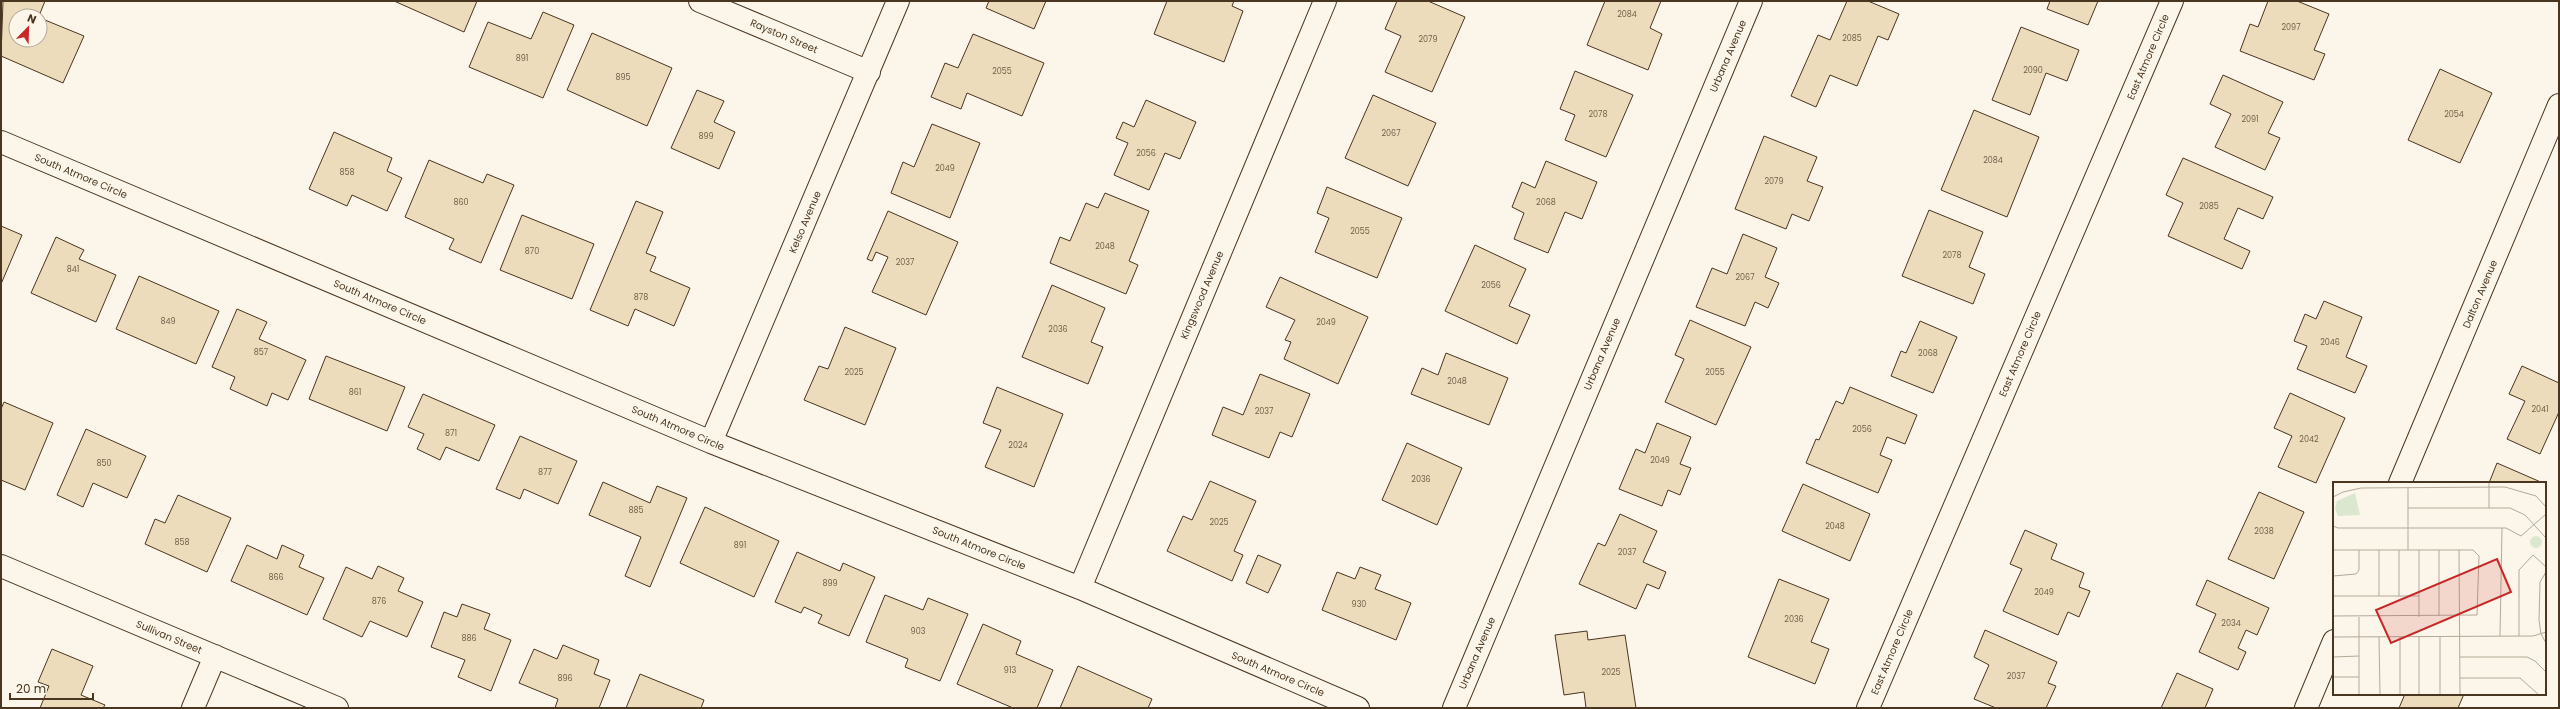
<svg xmlns="http://www.w3.org/2000/svg" width="2560" height="709" font-family="Poppins,sans-serif">
<style>
.building{fill:#ecdcbc;stroke:#4a3520}
.lines{fill:none;stroke-linecap:round;stroke-linejoin:round}
.minor-casing{stroke:#4a3520;stroke-width:24}
.minor{stroke:#fbf6e9;stroke-width:22}
.labels{text-anchor:middle;dominant-baseline:central;stroke-width:3;stroke-linejoin:round;paint-order:stroke}
.number-label{font-size:8px;fill:#725f47}
.street-label{font-size:10px;fill:#4a3520;stroke:#fbf6e9}
.inset-road{fill:none;stroke:#b4a999;stroke-width:1}
.view{fill:#c62828;fill-opacity:0.15;stroke:#c62828;stroke-width:2}
.inset-edge{fill:none;stroke:#4a3520;stroke-width:2}
</style>
<rect width="100%" height="100%" fill="#fbf6e9"/>
<path class="building" d="M 3,1 L 45,1 L 39,16 L 16,16 L 16,40 L 40,40 L 40,18 L 84,36 L 63,83 L 1,56 Z
M 394,1 L 477,1 L 464,32 Z
M 989,1 L 1046,1 L 1034,29 L 986,8 Z
M 1167,1 L 1234,1 L 1232,6 L 1243,11 L 1224,62 L 1154,34 Z
M 1397,1 L 1428,1 L 1465,17 L 1432,92 L 1385,72 L 1401,36 L 1385,29 Z
M 1605,1 L 1661,1 L 1650,28 L 1662,34 L 1648,70 L 1587,45 Z
M 1847,1 L 1868,1 L 1899,14 L 1888,40 L 1878,36 L 1857,86 L 1830,75 L 1816,107 L 1791,96 L 1818,35 L 1830,40 Z
M 2050,1 L 2098,1 L 2088,25 L 2047,9 Z
M 2268,1 L 2297,1 L 2329,14 L 2314,50 L 2325,54 L 2314,80 L 2240,51 L 2250,24 L 2258,27 Z
M 543,12 L 574,25 L 543,98 L 469,67 L 488,22 L 531,39 Z
M 2021,27 L 2079,50 L 2067,81 L 2046,73 L 2030,115 L 1992,100 Z
M 592,33 L 672,68 L 647,126 L 567,90 Z
M 973,34 L 1044,63 L 1022,116 L 967,93 L 961,109 L 931,97 L 945,63 L 958,68 Z
M 2440,69 L 2492,93 L 2460,163 L 2408,140 Z
M 1575,71 L 1633,95 L 1606,157 L 1565,140 L 1575,115 L 1560,109 Z
M 2223,75 L 2283,102 L 2268,133 L 2280,138 L 2265,170 L 2215,147 L 2231,114 L 2210,104 Z
M 697,90 L 724,101 L 714,122 L 735,132 L 719,169 L 671,148 Z
M 1373,95 L 1436,123 L 1408,186 L 1345,158 Z
M 1146,100 L 1196,122 L 1180,159 L 1165,153 L 1149,190 L 1114,175 L 1128,143 L 1116,138 L 1123,122 L 1134,127 Z
M 1974,110 L 2039,137 L 2007,217 L 1941,190 Z
M 932,124 L 980,143 L 950,218 L 891,193 L 903,162 L 914,167 Z
M 334,132 L 392,158 L 387,171 L 402,178 L 387,211 L 352,195 L 347,206 L 309,189 Z
M 1764,136 L 1817,157 L 1807,181 L 1823,187 L 1809,221 L 1792,214 L 1786,229 L 1735,209 Z
M 2183,158 L 2273,197 L 2263,219 L 2238,208 L 2224,239 L 2250,251 L 2242,269 L 2168,236 L 2183,203 L 2166,195 Z
M 429,160 L 483,183 L 487,174 L 514,185 L 481,263 L 449,249 L 454,239 L 405,217 Z
M 1546,161 L 1597,182 L 1582,219 L 1565,212 L 1548,253 L 1514,239 L 1524,213 L 1512,207 L 1522,182 L 1535,188 Z
M 1327,187 L 1402,218 L 1377,278 L 1315,252 L 1329,218 L 1317,213 Z
M 1105,193 L 1149,211 L 1129,261 L 1138,265 L 1126,294 L 1050,263 L 1060,237 L 1070,241 L 1086,203 L 1098,208 Z
M 636,201 L 663,212 L 646,253 L 656,257 L 650,271 L 690,288 L 674,326 L 635,309 L 628,326 L 590,310 Z
M 1929,210 L 1983,232 L 1969,267 L 1985,274 L 1973,304 L 1902,276 Z
M 888,211 L 958,242 L 926,315 L 872,292 L 888,257 L 876,252 L 872,261 L 867,259 Z
M 522,215 L 594,244 L 572,299 L 500,270 Z
M 1,226 L 22,235 L 1,284 Z
M 1743,234 L 1777,248 L 1765,277 L 1779,283 L 1768,308 L 1755,302 L 1745,326 L 1696,307 L 1712,268 L 1727,274 Z
M 56,237 L 84,250 L 79,259 L 116,275 L 96,322 L 31,293 Z
M 1475,245 L 1526,269 L 1509,306 L 1530,315 L 1517,344 L 1445,311 Z
M 139,276 L 219,311 L 196,364 L 116,329 Z
M 1280,277 L 1368,317 L 1338,384 L 1284,359 L 1291,342 L 1285,340 L 1295,320 L 1266,307 Z
M 1052,285 L 1105,308 L 1091,342 L 1103,347 L 1088,384 L 1022,357 Z
M 2324,301 L 2362,317 L 2346,357 L 2367,366 L 2355,393 L 2297,369 L 2307,346 L 2294,341 L 2305,314 L 2316,319 Z
M 237,309 L 267,322 L 259,339 L 306,360 L 288,400 L 272,393 L 267,406 L 230,389 L 235,377 L 212,367 Z
M 1690,320 L 1751,347 L 1716,425 L 1665,402 L 1684,359 L 1675,355 Z
M 1920,321 L 1957,337 L 1933,393 L 1891,376 L 1901,351 L 1906,353 Z
M 845,327 L 896,348 L 865,425 L 804,400 L 819,366 L 828,369 Z
M 1446,353 L 1508,378 L 1489,425 L 1411,394 L 1422,368 L 1438,375 Z
M 326,356 L 405,387 L 387,431 L 309,399 Z
M 2522,366 L 2559,383 L 2559,412 L 2540,454 L 2507,439 L 2525,401 L 2509,394 Z
M 1260,374 L 1310,394 L 1292,437 L 1280,432 L 1269,458 L 1212,435 L 1223,407 L 1243,415 Z
M 997,387 L 1063,414 L 1034,487 L 985,467 L 1001,430 L 983,423 Z
M 1850,387 L 1917,415 L 1905,444 L 1887,437 L 1880,455 L 1892,460 L 1878,493 L 1806,463 L 1816,439 L 1819,440 L 1836,401 L 1843,404 Z
M 2290,393 L 2345,418 L 2316,483 L 2278,467 L 2292,436 L 2274,428 Z
M 423,394 L 495,425 L 479,461 L 446,447 L 440,460 L 417,449 L 424,434 L 408,427 Z
M 4,402 L 53,423 L 25,490 L 1,480 L 1,409 Z
M 1657,423 L 1691,437 L 1680,464 L 1691,468 L 1680,495 L 1668,490 L 1662,506 L 1619,489 L 1636,449 L 1645,453 Z
M 86,429 L 146,456 L 127,498 L 93,483 L 83,507 L 57,495 Z
M 520,436 L 577,461 L 558,504 L 524,489 L 520,499 L 496,489 Z
M 1407,443 L 1462,468 L 1437,525 L 1382,500 Z
M 2497,463 L 2543,483 L 2489,483 Z
M 1210,481 L 1256,501 L 1234,551 L 1243,555 L 1232,581 L 1167,551 L 1183,516 L 1192,520 Z
M 603,482 L 650,503 L 657,486 L 687,498 L 650,587 L 625,576 L 641,537 L 589,515 Z
M 1803,484 L 1870,514 L 1850,561 L 1782,531 Z
M 2259,492 L 2304,512 L 2274,579 L 2228,559 Z
M 178,495 L 231,518 L 207,572 L 145,544 L 155,519 L 165,523 Z
M 705,507 L 779,541 L 754,597 L 680,563 Z
M 1620,514 L 1657,531 L 1643,562 L 1666,572 L 1659,589 L 1647,584 L 1636,609 L 1579,584 L 1598,543 L 1605,546 Z
M 2025,530 L 2057,544 L 2051,559 L 2084,573 L 2079,587 L 2090,591 L 2079,617 L 2068,612 L 2058,635 L 2003,611 L 2022,569 L 2010,564 Z
M 247,545 L 277,559 L 282,545 L 304,555 L 299,567 L 324,578 L 307,615 L 231,581 Z
M 797,552 L 840,571 L 843,563 L 875,577 L 849,636 L 818,623 L 822,615 L 804,607 L 801,613 L 775,602 Z
M 1258,555 L 1281,565 L 1268,593 L 1246,583 Z
M 378,566 L 404,578 L 398,591 L 423,602 L 407,637 L 370,621 L 362,637 L 323,619 L 346,567 L 372,579 Z
M 1360,567 L 1381,575 L 1375,589 L 1411,603 L 1396,640 L 1322,610 L 1337,572 L 1355,579 Z
M 1779,579 L 1829,599 L 1811,642 L 1829,649 L 1815,684 L 1748,657 Z
M 2207,580 L 2269,608 L 2257,635 L 2246,630 L 2238,648 L 2246,652 L 2238,670 L 2199,652 L 2216,614 L 2196,605 Z
M 885,595 L 923,610 L 928,598 L 968,614 L 940,681 L 905,667 L 908,659 L 866,642 Z
M 462,604 L 490,614 L 484,629 L 511,640 L 491,691 L 458,677 L 465,660 L 431,647 L 444,612 L 457,617 Z
M 983,624 L 1021,641 L 1016,654 L 1053,670 L 1037,708 L 1013,708 L 957,684 Z
M 1985,630 L 2057,662 L 2048,683 L 2056,686 L 2046,708 L 1996,708 L 1974,699 L 1989,665 L 1974,657 Z
M 1587,631 L 1588,640 L 1625,635 L 1636,708 L 1586,708 L 1584,692 L 1564,695 L 1555,635 Z
M 563,645 L 599,660 L 594,674 L 610,680 L 599,708 L 555,708 L 558,699 L 519,683 L 534,649 L 557,659 Z
M 52,649 L 93,666 L 81,695 L 105,705 L 103,708 L 40,708 L 49,686 L 38,682 Z
M 1078,666 L 1152,699 L 1148,708 L 1060,708 Z
M 2177,673 L 2213,689 L 2205,708 L 2161,708 Z
M 640,674 L 704,700 L 701,708 L 626,708 Z
M 2405,694 L 2464,694 L 2458,708 L 2399,708 Z"/>
<g class="lines">
<defs>
<path id="minor" d="M 700,1 L 869,72
M 1,142 L 711,442 L 1080,588 L 1358,708
M 711,442 L 898,1
M 2400,483 L 2559,105
M 1,566 L 337,708
M 1080,588 L 1325,1
M 193,708 L 215,656
M 1454,708 L 1751,1
M 1868,708 L 2172,1
M 2306,708 L 2334,641"/>
</defs>
<use href="#minor" class="minor-casing"/>
<use href="#minor" class="minor"/>
</g>
<g class="labels">
<g class="number-label">
<text x="1627" y="14">2084</text>
<text x="2291" y="27">2097</text>
<text x="1852" y="38">2085</text>
<text x="1428" y="39">2079</text>
<text x="522" y="58">891</text>
<text x="2033" y="70">2090</text>
<text x="1002" y="71">2055</text>
<text x="623" y="77">895</text>
<text x="1598" y="114">2078</text>
<text x="2454" y="114">2054</text>
<text x="2250" y="119">2091</text>
<text x="1391" y="133">2067</text>
<text x="706" y="136">899</text>
<text x="1146" y="153">2056</text>
<text x="1993" y="160">2084</text>
<text x="945" y="168">2049</text>
<text x="347" y="172">858</text>
<text x="1774" y="181">2079</text>
<text x="461" y="202">860</text>
<text x="1546" y="202">2068</text>
<text x="2209" y="206">2085</text>
<text x="1360" y="231">2055</text>
<text x="1105" y="246">2048</text>
<text x="532" y="251">870</text>
<text x="1952" y="255">2078</text>
<text x="905" y="262">2037</text>
<text x="73" y="269">841</text>
<text x="1745" y="277">2067</text>
<text x="1491" y="285">2056</text>
<text x="641" y="297">878</text>
<text x="168" y="321">849</text>
<text x="1326" y="322">2049</text>
<text x="1058" y="329">2036</text>
<text x="2330" y="342">2046</text>
<text x="261" y="352">857</text>
<text x="1928" y="353">2068</text>
<text x="854" y="372">2025</text>
<text x="1715" y="372">2055</text>
<text x="1457" y="381">2048</text>
<text x="355" y="392">861</text>
<text x="2540" y="409">2041</text>
<text x="1264" y="411">2037</text>
<text x="1862" y="429">2056</text>
<text x="451" y="433">871</text>
<text x="2309" y="439">2042</text>
<text x="1018" y="445">2024</text>
<text x="1660" y="460">2049</text>
<text x="104" y="463">850</text>
<text x="545" y="472">877</text>
<text x="1421" y="479">2036</text>
<text x="636" y="510">885</text>
<text x="1219" y="522">2025</text>
<text x="1835" y="526">2048</text>
<text x="2264" y="531">2038</text>
<text x="182" y="542">858</text>
<text x="740" y="545">891</text>
<text x="1627" y="552">2037</text>
<text x="276" y="577">866</text>
<text x="830" y="583">899</text>
<text x="2044" y="592">2049</text>
<text x="379" y="601">876</text>
<text x="1359" y="604">930</text>
<text x="1794" y="619">2036</text>
<text x="2231" y="623">2034</text>
<text x="918" y="631">903</text>
<text x="469" y="638">886</text>
<text x="1010" y="670">913</text>
<text x="1611" y="672">2025</text>
<text x="2016" y="676">2037</text>
<text x="565" y="678">896</text>
</g>
<g class="street-label">
<text transform="translate(784 36) rotate(23)">Rayston Street</text>
<text transform="translate(1728 56) rotate(-67)">Urbana Avenue</text>
<text transform="translate(2148 57) rotate(-67)">East Atmore Circle</text>
<text transform="translate(81 176) rotate(23)">South Atmore Circle</text>
<text transform="translate(805 222) rotate(-67)">Kelso Avenue</text>
<text transform="translate(2480 294) rotate(-67)">Dalton Avenue</text>
<text transform="translate(1202 295) rotate(-67)">Kingswood Avenue</text>
<text transform="translate(380 302) rotate(23)">South Atmore Circle</text>
<text transform="translate(1602 354) rotate(-67)">Urbana Avenue</text>
<text transform="translate(2020 354) rotate(-67)">East Atmore Circle</text>
<text transform="translate(678 428) rotate(23)">South Atmore Circle</text>
<text transform="translate(979 548) rotate(22)">South Atmore Circle</text>
<text transform="translate(169 637) rotate(23)">Sullivan Street</text>
<text transform="translate(1892 652) rotate(-67)">East Atmore Circle</text>
<text transform="translate(1477 653) rotate(-67)">Urbana Avenue</text>
<text transform="translate(1278 674) rotate(23)">South Atmore Circle</text>
</g>
</g>
<g transform="translate(2333 482)">
<rect width="213" height="213" fill="#fbf6e9"/>
<path d="M 22,11 L 27,33 L 5,34 L 2,27 L 4,19 ZM197 60a6 6 0 1 1 12 0a6 6 0 1 1-12 0Z" fill="#dce7d0"/>
<path class="inset-road" d="M 156,0 L 156,26M 0,15 L 10,10 L 28,6 L 172,5 L 203,14 L 213,25M 75,26 L 177,26 L 192,33 L 213,56M 0,44 L 5,46 L 173,46 L 188,54 L 213,32M 0,68 L 140,68 L 146,74 L 144,133 L 0,134M 46,68 L 46,114M 66,68 L 66,114M 75,68 L 75,5M 86,68 L 86,135M 106,68 L 106,134M 126,68 L 127,213M 213,90 L 207,100 L 206,138 L 208,152 L 213,161M 0,94 L 23,92 L 26,88 L 26,68M 0,114 L 86,114M 167,154 L 169,46M 186,154 L 186,88 L 200,73 L 213,85M 0,155 L 200,154 L 213,150M 46,155 L 47,213M 67,155 L 67,213M 86,155 L 86,213M 107,155 L 107,213M 0,175 L 26,174M 127,175 L 194,175 L 202,179 L 213,190M 0,195 L 26,195M 127,196 L 187,196 L 206,213M 26,213 L 26,135"/>
<path class="view" d="M 164,77 L 178,110 L 58,161 L 43,128 Z"/>
<rect width="213" height="213" class="inset-edge"/>
</g>
<rect width="2560" height="709" fill="none" stroke="#4a3520" stroke-width="4"/>
<g transform="translate(28 28) rotate(23)"><circle r="19" fill="#fbf6e9" stroke="#b4a999"/>
<path d="M0-3L7 15L0 10L-7 15Z" fill="#c62828"/>
<text y="-6" font-size="11" font-weight="bold" text-anchor="middle" fill="#4a3520">N</text>
</g>
<path d="M10 693v6h83v-6" fill="none" stroke="#4a3520" stroke-width="2"/>
<text x="16" y="693" font-size="12" fill="#4a3520" stroke="#fbf6e9" stroke-width="3" paint-order="stroke">20 m</text>
</svg>
